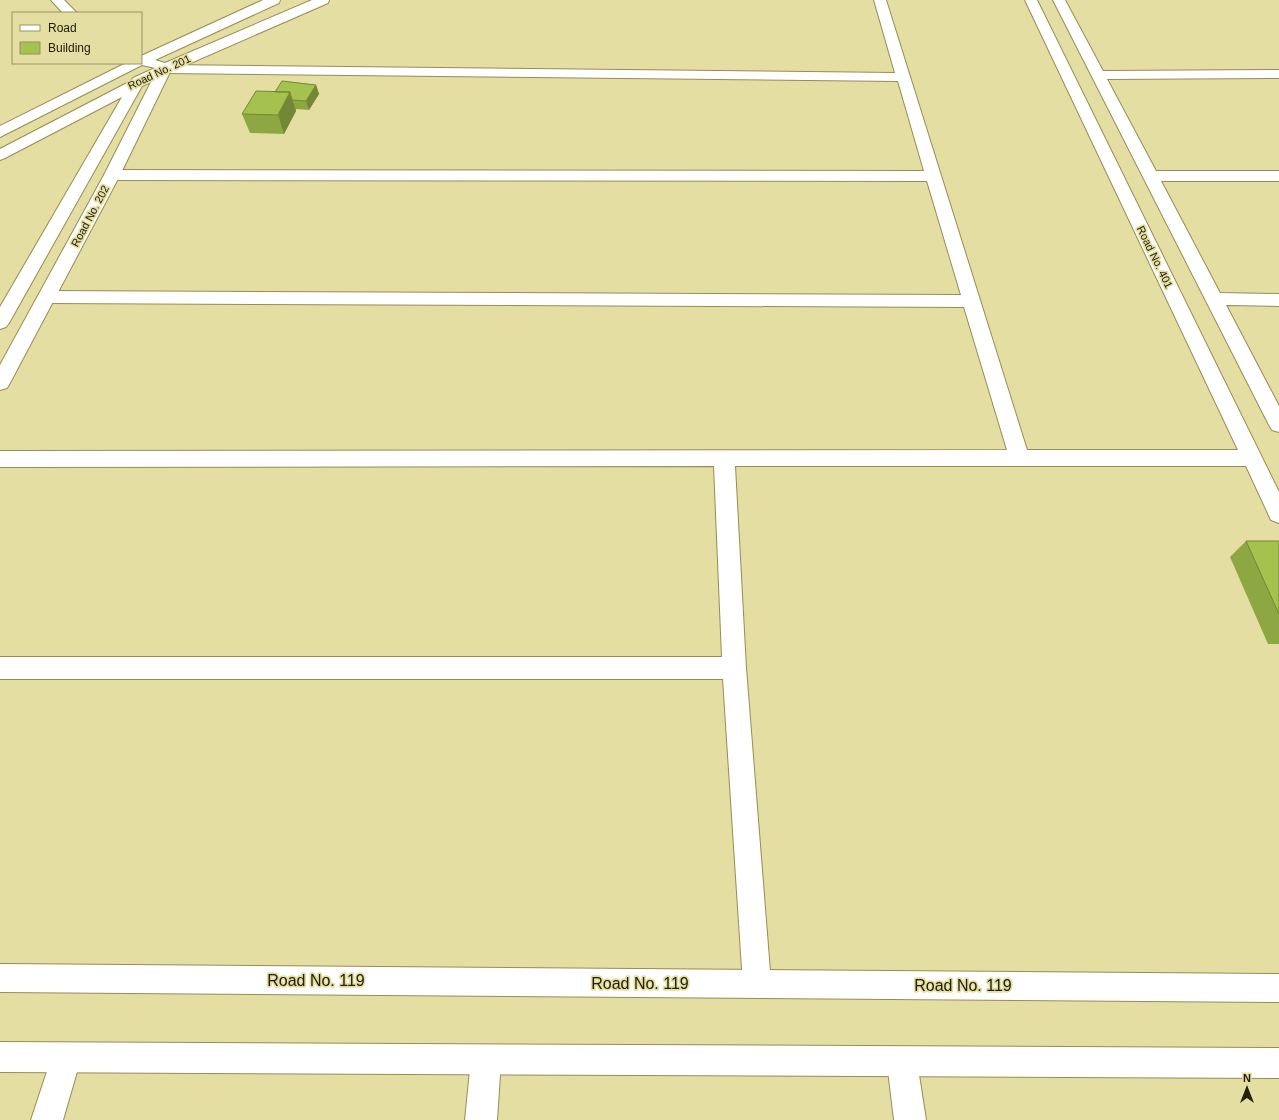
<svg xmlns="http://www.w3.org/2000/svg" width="1279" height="1120" font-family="Arial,sans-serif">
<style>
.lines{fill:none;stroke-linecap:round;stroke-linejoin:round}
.street-casing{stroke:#958d55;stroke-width:2}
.secondary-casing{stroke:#958d55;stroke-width:2}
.street{fill:#fff;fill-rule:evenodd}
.secondary{fill:#fff;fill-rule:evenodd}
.wall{fill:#8da742}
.shaded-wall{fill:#738836}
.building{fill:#a4c24d;stroke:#738836}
.labels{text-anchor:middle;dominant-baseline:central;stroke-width:3.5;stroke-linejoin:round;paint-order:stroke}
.far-street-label{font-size:11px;fill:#232008;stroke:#e5dea3}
.near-street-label{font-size:16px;fill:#232008;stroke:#e5dea3}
</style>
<rect width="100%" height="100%" fill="#e5dea3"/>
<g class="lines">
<defs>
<path id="street" d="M 874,0 L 886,0 L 1027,450 L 1238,450 L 1025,0 L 1037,0 L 1279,492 L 1279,523 L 1271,520 L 1246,466 L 735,466 L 746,668 L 771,984 L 767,994 L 757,998 L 747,994 L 743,984 L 723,679 L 0,679 L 0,657 L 722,657 L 714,466 L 0,467 L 0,451 L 1007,450 L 964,307 L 47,303 L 41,301 L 38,297 L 41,293 L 47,291 L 961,295 L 927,181 L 112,180 L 106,178 L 104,175 L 106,172 L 112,170 L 924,171 L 898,81 L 164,73 L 159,72 L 157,69 L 159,66 L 164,65 L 895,73 Z
M 1053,0 L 1065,0 L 1103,71 L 1279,70 L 1279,78 L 1107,79 L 1156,171 L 1279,171 L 1279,181 L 1161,181 L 1220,293 L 1279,294 L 1279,306 L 1226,305 L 1279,406 L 1279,432 L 1272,430 L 1269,425 Z
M 66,1043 L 77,1047 L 81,1058 L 63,1120 L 31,1120 L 55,1047 Z
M 486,1045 L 497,1049 L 501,1060 L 497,1120 L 465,1120 L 471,1060 L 475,1049 Z
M 902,1047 L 913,1051 L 917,1062 L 926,1120 L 894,1120 L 887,1062 L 891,1051 Z"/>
<path id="secondary" d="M 51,0 L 64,0 L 77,13 L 63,13 Z
M 263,0 L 280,0 L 279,3 L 155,60 L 165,63 L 312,0 L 329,0 L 328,3 L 170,72 L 120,175 L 10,383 L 7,388 L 0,390 L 0,365 L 104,175 L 151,82 L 142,86 L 9,323 L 6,327 L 0,329 L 0,307 L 122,97 L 5,158 L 0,160 L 0,149 L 131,81 L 133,78 L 155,68 L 142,65 L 0,137 L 0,126 L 126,63 L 141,63 L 141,56 Z
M 0,964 L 1279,974 L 1279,1002 L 0,992 Z
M 0,1042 L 1279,1048 L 1279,1078 L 0,1072 Z"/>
</defs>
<use href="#street" class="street-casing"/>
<use href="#secondary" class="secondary-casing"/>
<use href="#street" class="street"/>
<use href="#secondary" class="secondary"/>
</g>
<path class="wall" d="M 316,85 L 319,94 L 309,110 L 296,109 L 296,111 L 284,134 L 250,133 L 242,114 L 275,92 Z
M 1246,541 L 1279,541 L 1279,644 L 1268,644 L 1230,557 Z"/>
<path class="shaded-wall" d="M 316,85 L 319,94 L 309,110 L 306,101 Z
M 290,92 L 296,111 L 284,134 L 278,115 Z"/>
<path class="building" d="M 282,81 L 316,85 L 306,101 L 292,100 L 290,92 L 275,92 Z
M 256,91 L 290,92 L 278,115 L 242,114 Z
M 1246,541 L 1279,541 L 1279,614 Z"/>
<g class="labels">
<g class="far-street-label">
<text transform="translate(159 72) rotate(-25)">Road No. 201</text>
<text transform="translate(90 216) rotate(-62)">Road No. 202</text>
<text transform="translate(1155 257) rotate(64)">Road No. 401</text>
</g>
<g class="near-street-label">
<text x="316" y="980">Road No. 119</text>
<text x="640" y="983">Road No. 119</text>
<text x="963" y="985">Road No. 119</text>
</g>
</g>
<rect x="12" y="12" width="130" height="52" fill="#e5dea3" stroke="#979265"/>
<rect x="20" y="25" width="20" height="6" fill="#ffffff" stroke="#979265"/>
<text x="48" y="32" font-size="12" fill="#232008">Road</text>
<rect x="20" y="42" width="20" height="12" fill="#a4c24d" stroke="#979265"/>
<text x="48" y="52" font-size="12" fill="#232008">Building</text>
<g transform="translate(1247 1088)" stroke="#e5dea3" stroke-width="3" paint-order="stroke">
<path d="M0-3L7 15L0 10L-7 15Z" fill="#232008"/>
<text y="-6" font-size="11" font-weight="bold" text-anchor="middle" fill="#232008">N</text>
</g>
</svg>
